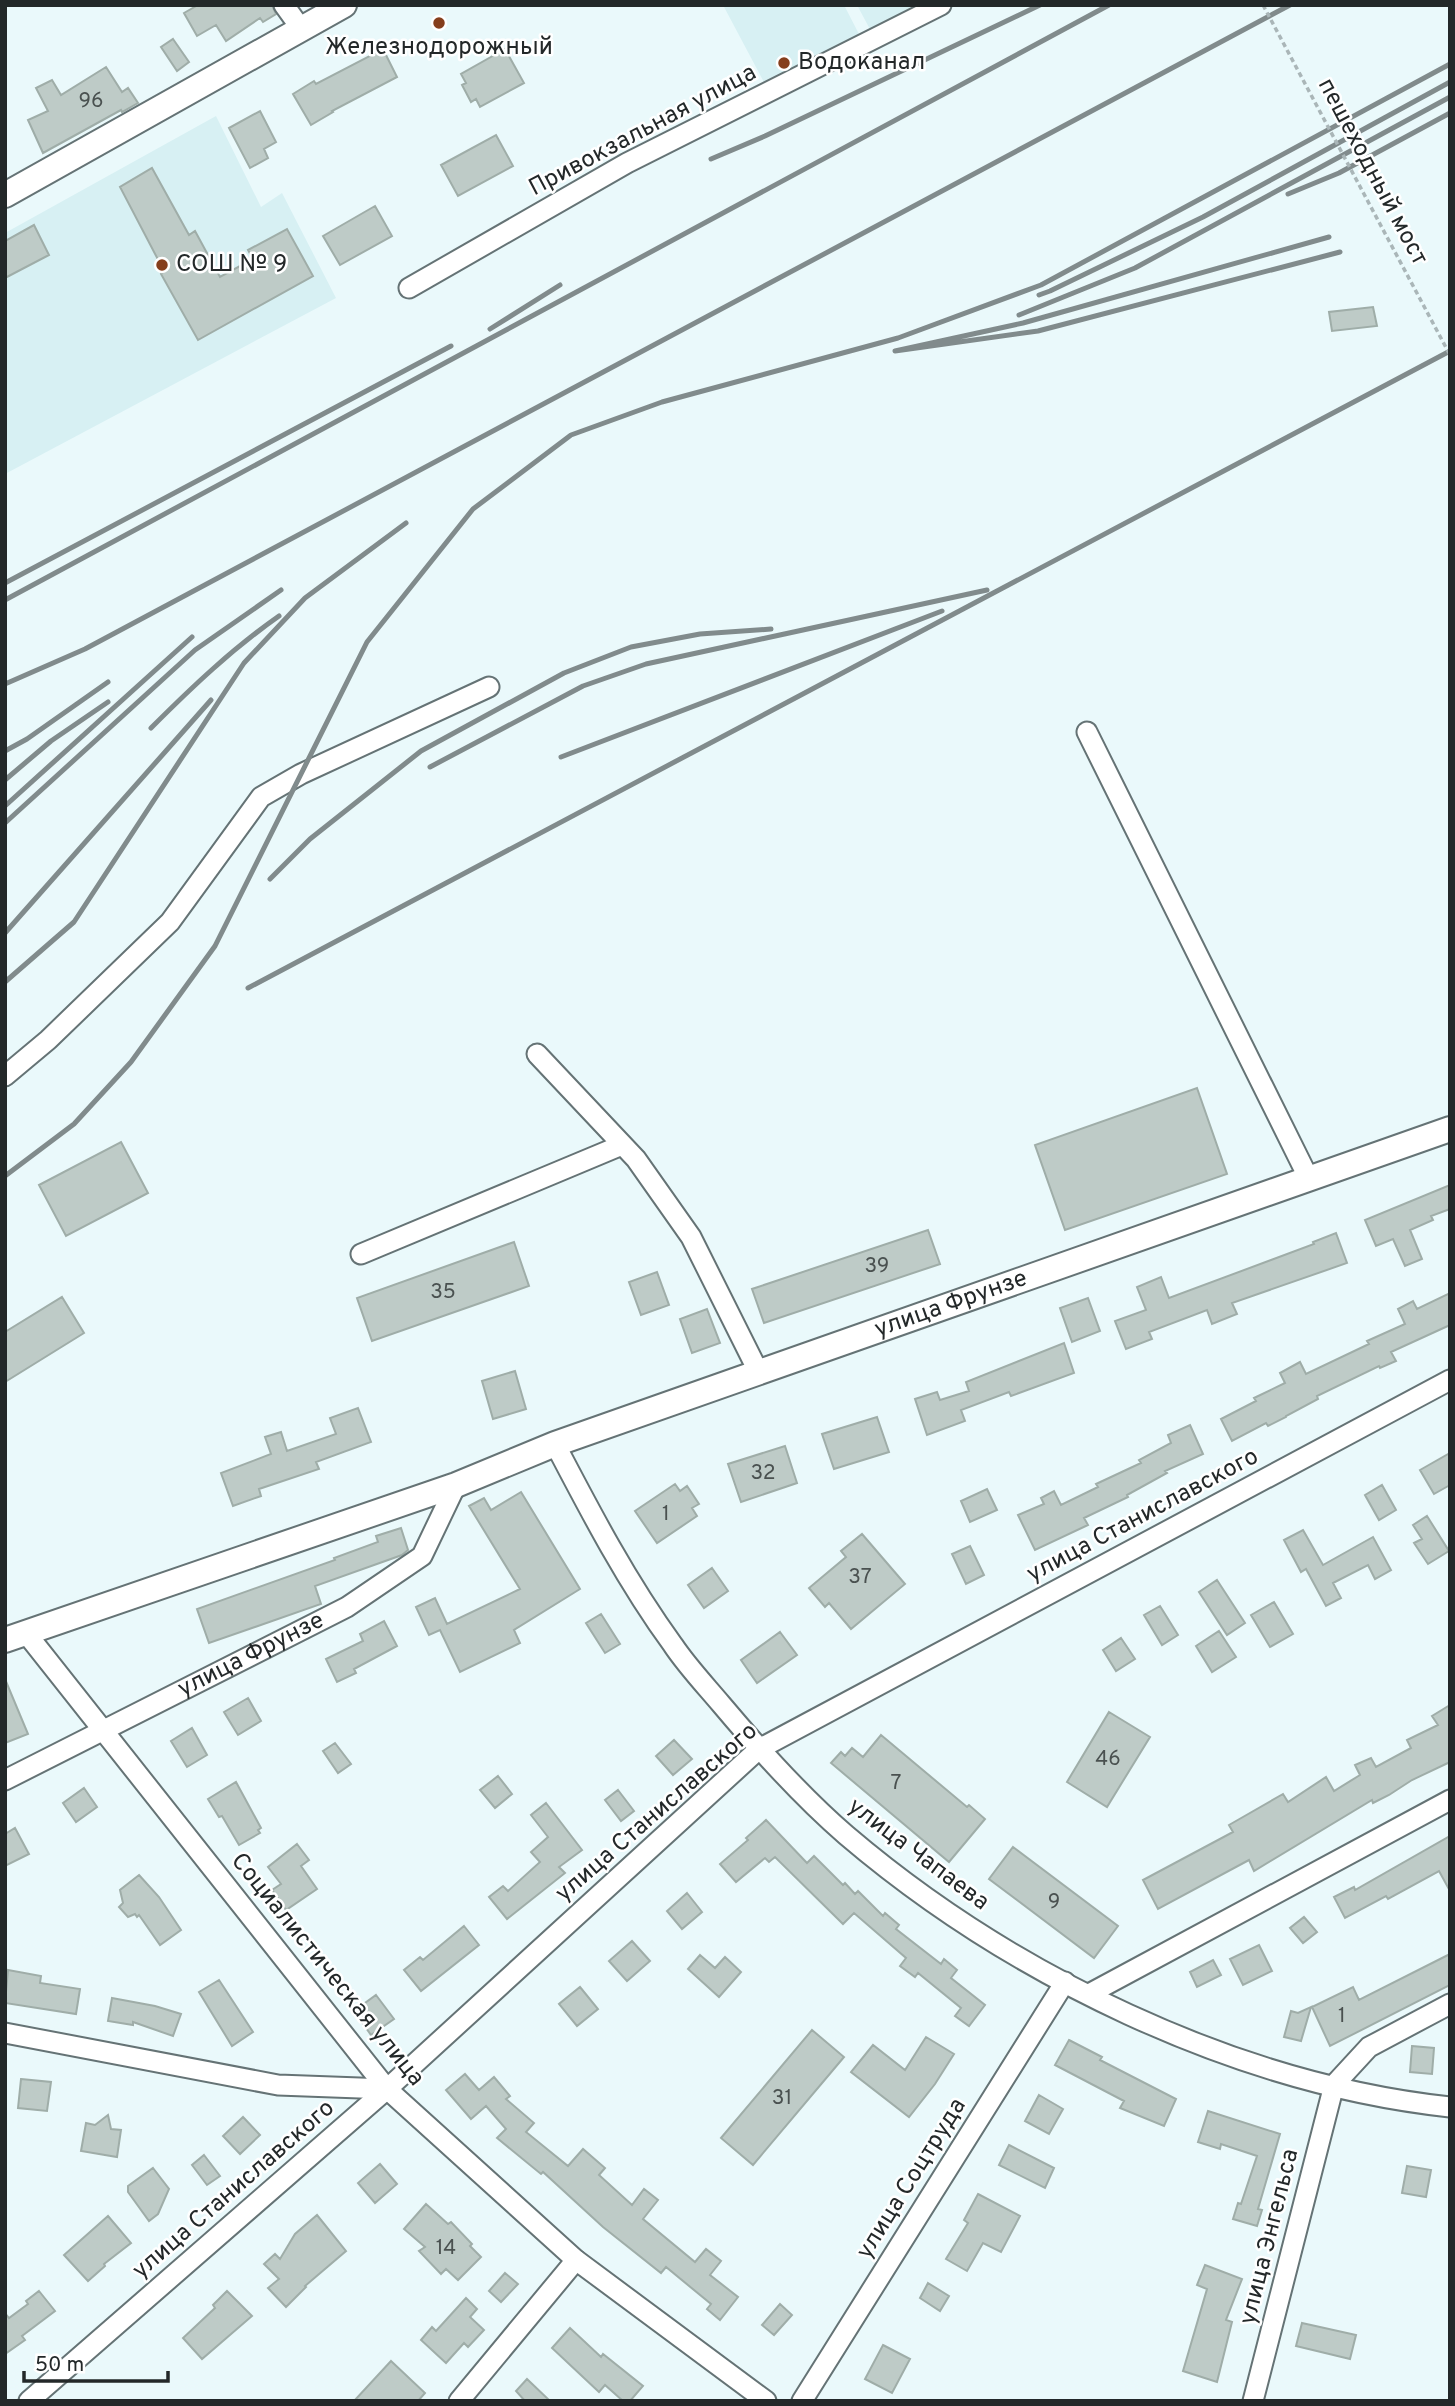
<svg xmlns="http://www.w3.org/2000/svg" width="1455" height="2406" font-family="Overpass,sans-serif">
<style>
.built{fill:#d7f0f3}
.building{fill:#becbc7;stroke:#9fada8;stroke-width:2}
.lines{fill:none;stroke-linecap:round;stroke-linejoin:round}
.minor-casing{stroke:#657375;stroke-width:23}
.major-casing{stroke:#657375;stroke-width:28}
.minor{stroke:#fff;stroke-width:19}
.major{stroke:#fff;stroke-width:24}
.rail{stroke:#818b8c;stroke-width:5}
.path-bridge{stroke:#aab6b8;stroke-width:3.5;stroke-dasharray:5 3.5;stroke-linecap:butt}
.poi-dot{fill:#853e1c;stroke:#fff;stroke-width:2.5}
.labels{text-anchor:middle;dominant-baseline:central;stroke-width:5;stroke-linejoin:round;paint-order:stroke}
.number-label{font-size:21px;fill:#4a5150}
.poi-label{font-size:24px;fill:#232829;stroke:#fff;text-anchor:start}
.street-label{font-size:24px;fill:#232829;stroke:#fff}
</style>
<rect width="100%" height="100%" fill="#eaf9fb"/>
<path class="built" d="M 723,5 L 844,5 L 861,38 L 767,88 Z
M 857,5 L 921,5 L 872,33 Z
M 216,116 L 261,207 L 282,193 L 336,298 L 5,474 L 5,233 Z"/>
<path class="building" d="M 198,5 L 272,5 L 276,14 L 263,22 L 260,18 L 226,41 L 216,25 L 197,36 L 184,13 Z
M 173,39 L 189,62 L 177,71 L 161,47 Z
M 383,49 L 397,77 L 332,111 L 333,112 L 311,125 L 293,94 L 314,81 L 316,84 Z
M 505,49 L 524,83 L 480,107 L 476,99 L 471,102 L 462,85 L 466,83 L 461,74 Z
M 106,67 L 122,92 L 128,88 L 138,103 L 122,112 L 121,110 L 43,153 L 28,120 L 48,111 L 36,88 L 52,80 L 61,95 Z
M 260,111 L 276,142 L 264,149 L 268,158 L 250,168 L 229,128 Z
M 496,135 L 513,166 L 458,196 L 441,165 Z
M 152,168 L 189,235 L 195,231 L 220,277 L 253,259 L 248,250 L 287,229 L 313,276 L 198,340 L 161,274 L 164,271 L 120,187 Z
M 375,206 L 392,236 L 340,265 L 323,236 Z
M 34,225 L 49,255 L 5,278 L 5,241 Z
M 1373,307 L 1377,326 L 1332,331 L 1329,312 Z
M 1197,1088 L 1227,1174 L 1065,1230 L 1035,1145 Z
M 121,1142 L 148,1193 L 66,1236 L 39,1185 Z
M 1450,1185 L 1450,1209 L 1431,1216 L 1433,1220 L 1410,1230 L 1422,1259 L 1405,1266 L 1393,1239 L 1376,1246 L 1365,1220 Z
M 928,1230 L 940,1264 L 764,1323 L 752,1289 Z
M 1336,1233 L 1347,1263 L 1232,1303 L 1237,1314 L 1212,1324 L 1207,1310 L 1149,1332 L 1152,1339 L 1126,1349 L 1115,1321 L 1146,1310 L 1137,1287 L 1161,1277 L 1169,1298 L 1314,1244 L 1313,1242 Z
M 514,1242 L 529,1286 L 372,1341 L 357,1298 Z
M 657,1272 L 669,1305 L 641,1315 L 629,1282 Z
M 1450,1293 L 1450,1325 L 1391,1352 L 1396,1361 L 1380,1368 L 1379,1366 L 1317,1396 L 1318,1399 L 1286,1416 L 1286,1417 L 1268,1426 L 1266,1423 L 1232,1441 L 1221,1419 L 1256,1401 L 1254,1398 L 1285,1383 L 1280,1373 L 1300,1362 L 1306,1374 L 1369,1344 L 1367,1341 L 1405,1324 L 1398,1309 L 1413,1301 L 1417,1309 Z
M 62,1297 L 84,1333 L 5,1382 L 5,1332 Z
M 1088,1298 L 1100,1331 L 1072,1342 L 1060,1308 Z
M 707,1309 L 720,1343 L 692,1353 L 680,1319 Z
M 1064,1343 L 1074,1373 L 1011,1396 L 1009,1392 L 961,1410 L 965,1421 L 927,1435 L 915,1399 L 937,1392 L 940,1400 L 969,1391 L 966,1382 Z
M 515,1371 L 526,1409 L 493,1419 L 482,1381 Z
M 358,1408 L 371,1442 L 316,1462 L 319,1469 L 259,1489 L 261,1496 L 233,1506 L 221,1473 L 271,1454 L 265,1437 L 281,1432 L 287,1451 L 336,1434 L 330,1418 Z
M 877,1417 L 889,1452 L 834,1469 L 822,1434 Z
M 1190,1425 L 1203,1454 L 1165,1471 L 1167,1473 L 1127,1495 L 1128,1497 L 1084,1518 L 1088,1525 L 1035,1550 L 1018,1515 L 1044,1504 L 1041,1498 L 1054,1491 L 1061,1505 L 1098,1487 L 1096,1484 L 1141,1463 L 1139,1460 L 1171,1443 L 1168,1435 Z
M 785,1446 L 797,1483 L 741,1502 L 728,1464 Z
M 1450,1453 L 1450,1485 L 1434,1494 L 1420,1470 Z
M 675,1484 L 680,1491 L 687,1486 L 699,1504 L 692,1508 L 697,1516 L 657,1543 L 635,1511 Z
M 1382,1485 L 1396,1510 L 1379,1520 L 1365,1495 Z
M 987,1489 L 997,1510 L 970,1522 L 961,1501 Z
M 521,1492 L 580,1589 L 514,1630 L 520,1643 L 460,1672 L 440,1630 L 429,1635 L 416,1607 L 435,1598 L 447,1624 L 520,1589 L 469,1506 L 484,1498 L 491,1510 Z
M 1427,1516 L 1449,1551 L 1428,1564 L 1414,1543 L 1422,1539 L 1413,1525 Z
M 401,1528 L 408,1550 L 402,1555 L 315,1586 L 321,1604 L 209,1643 L 197,1609 L 335,1560 L 334,1558 L 378,1542 L 376,1536 Z
M 1303,1530 L 1323,1565 L 1373,1537 L 1391,1570 L 1375,1579 L 1368,1565 L 1333,1583 L 1341,1598 L 1326,1606 L 1306,1569 L 1301,1572 L 1284,1540 Z
M 862,1534 L 905,1584 L 851,1629 L 829,1603 L 825,1607 L 809,1588 L 846,1557 L 841,1551 Z
M 970,1546 L 984,1575 L 966,1584 L 952,1554 Z
M 712,1568 L 728,1591 L 704,1608 L 688,1585 Z
M 1217,1580 L 1245,1623 L 1227,1635 L 1199,1592 Z
M 1274,1602 L 1293,1634 L 1270,1647 L 1251,1615 Z
M 1160,1606 L 1178,1635 L 1162,1645 L 1144,1615 Z
M 601,1614 L 620,1644 L 605,1653 L 586,1623 Z
M 384,1621 L 397,1646 L 354,1669 L 356,1673 L 337,1682 L 326,1659 L 363,1641 L 360,1634 Z
M 1219,1631 L 1236,1657 L 1212,1672 L 1196,1646 Z
M 780,1632 L 797,1655 L 757,1683 L 741,1660 Z
M 1121,1638 L 1135,1659 L 1116,1671 L 1103,1650 Z
M 5,1679 L 28,1734 L 5,1743 Z
M 248,1698 L 261,1721 L 238,1735 L 224,1712 Z
M 1450,1705 L 1450,1762 L 1412,1780 L 1389,1795 L 1373,1803 L 1372,1800 L 1254,1871 L 1249,1860 L 1158,1909 L 1143,1880 L 1233,1832 L 1229,1825 L 1283,1794 L 1288,1802 L 1326,1777 L 1334,1791 L 1360,1775 L 1355,1765 L 1371,1758 L 1376,1767 L 1411,1748 L 1407,1740 L 1438,1725 L 1432,1716 Z
M 1109,1712 L 1150,1737 L 1107,1807 L 1067,1782 Z
M 192,1728 L 207,1755 L 187,1767 L 171,1741 Z
M 881,1735 L 967,1807 L 969,1805 L 985,1819 L 949,1862 L 831,1763 L 841,1752 L 845,1756 L 852,1748 L 863,1757 Z
M 674,1740 L 692,1759 L 673,1775 L 656,1756 Z
M 335,1743 L 351,1764 L 338,1773 L 323,1751 Z
M 498,1776 L 512,1794 L 495,1808 L 480,1790 Z
M 236,1782 L 261,1828 L 258,1830 L 260,1833 L 239,1845 L 222,1816 L 219,1817 L 208,1799 Z
M 84,1788 L 97,1807 L 76,1822 L 63,1803 Z
M 618,1790 L 634,1811 L 621,1821 L 605,1800 Z
M 546,1803 L 582,1850 L 559,1867 L 565,1873 L 507,1919 L 489,1897 L 503,1886 L 508,1891 L 540,1862 L 531,1852 L 548,1837 L 531,1815 Z
M 766,1820 L 807,1863 L 814,1856 L 843,1885 L 845,1883 L 855,1894 L 858,1891 L 883,1916 L 885,1913 L 899,1925 L 896,1929 L 941,1964 L 944,1959 L 957,1970 L 951,1978 L 985,2005 L 969,2026 L 955,2016 L 961,2008 L 918,1973 L 915,1977 L 900,1966 L 906,1958 L 854,1913 L 843,1924 L 775,1857 L 769,1862 L 765,1858 L 736,1882 L 720,1864 L 748,1840 L 746,1838 Z
M 15,1828 L 29,1854 L 5,1866 L 5,1834 Z
M 1450,1836 L 1450,1891 L 1439,1871 L 1388,1899 L 1386,1896 L 1345,1918 L 1334,1897 L 1354,1887 L 1355,1890 Z
M 297,1844 L 309,1860 L 301,1866 L 317,1889 L 286,1910 L 272,1890 L 281,1884 L 268,1867 Z
M 1013,1847 L 1118,1926 L 1094,1958 L 989,1879 Z
M 139,1875 L 159,1897 L 181,1930 L 160,1945 L 139,1915 L 137,1917 L 135,1914 L 128,1917 L 119,1907 L 123,1903 L 120,1890 Z
M 687,1893 L 702,1912 L 682,1929 L 667,1911 Z
M 1304,1917 L 1317,1932 L 1303,1943 L 1290,1928 Z
M 464,1926 L 479,1945 L 421,1991 L 404,1970 L 420,1957 L 423,1960 Z
M 632,1941 L 650,1961 L 627,1981 L 609,1961 Z
M 1259,1945 L 1272,1971 L 1243,1985 L 1230,1959 Z
M 1450,1954 L 1450,1985 L 1330,2046 L 1312,2007 L 1353,1987 L 1359,2000 Z
M 700,1955 L 715,1968 L 725,1957 L 741,1972 L 719,1997 L 688,1969 Z
M 1213,1960 L 1221,1975 L 1197,1987 L 1190,1972 Z
M 8,1970 L 41,1976 L 40,1983 L 80,1989 L 76,2014 L 5,2003 Z
M 219,1980 L 253,2032 L 232,2046 L 199,1992 Z
M 580,1987 L 598,2009 L 577,2026 L 559,2004 Z
M 376,1995 L 394,2019 L 371,2035 L 354,2011 Z
M 112,1998 L 155,2006 L 181,2014 L 173,2036 L 133,2022 L 133,2025 L 108,2021 Z
M 1311,2007 L 1301,2041 L 1284,2037 L 1291,2011 L 1298,2013 Z
M 812,2030 L 844,2057 L 753,2165 L 721,2138 Z
M 926,2037 L 954,2054 L 935,2084 L 909,2117 L 851,2072 L 873,2045 L 905,2070 Z
M 1069,2040 L 1102,2057 L 1100,2060 L 1176,2099 L 1164,2126 L 1120,2108 L 1124,2101 L 1055,2065 Z
M 1412,2046 L 1434,2048 L 1432,2074 L 1410,2072 Z
M 465,2074 L 479,2090 L 494,2077 L 510,2096 L 506,2099 L 534,2123 L 526,2132 L 568,2166 L 583,2149 L 605,2168 L 599,2175 L 632,2205 L 644,2189 L 658,2200 L 643,2219 L 695,2262 L 706,2249 L 721,2261 L 710,2275 L 738,2297 L 720,2320 L 707,2309 L 711,2304 L 666,2267 L 661,2273 L 603,2227 L 543,2172 L 541,2174 L 497,2138 L 506,2129 L 486,2106 L 471,2119 L 446,2090 Z
M 21,2079 L 51,2082 L 47,2111 L 18,2108 Z
M 1039,2095 L 1063,2109 L 1049,2134 L 1025,2121 Z
M 1208,2111 L 1280,2134 L 1258,2209 L 1262,2210 L 1257,2226 L 1233,2219 L 1238,2203 L 1241,2204 L 1257,2156 L 1221,2144 L 1220,2149 L 1198,2142 Z
M 108,2115 L 111,2129 L 121,2130 L 117,2157 L 81,2151 L 86,2123 L 95,2125 Z
M 243,2117 L 260,2135 L 240,2154 L 223,2136 Z
M 1009,2145 L 1054,2168 L 1045,2188 L 999,2165 Z
M 204,2155 L 220,2176 L 207,2185 L 192,2165 Z
M 380,2164 L 397,2184 L 375,2203 L 358,2183 Z
M 1407,2166 L 1431,2170 L 1426,2197 L 1402,2193 Z
M 153,2168 L 169,2189 L 158,2214 L 149,2221 L 128,2192 L 128,2186 Z
M 978,2194 L 1020,2216 L 1001,2252 L 983,2243 L 967,2271 L 946,2259 L 968,2223 L 964,2220 Z
M 426,2204 L 448,2224 L 451,2222 L 472,2244 L 470,2246 L 481,2257 L 458,2280 L 446,2269 L 441,2274 L 419,2251 L 425,2247 L 404,2229 Z
M 317,2215 L 346,2251 L 305,2286 L 306,2287 L 286,2307 L 268,2288 L 279,2279 L 264,2264 L 275,2254 L 280,2259 L 295,2234 Z
M 108,2216 L 131,2243 L 104,2264 L 105,2266 L 88,2281 L 64,2255 Z
M 1205,2265 L 1242,2279 L 1226,2320 L 1232,2322 L 1217,2382 L 1183,2371 L 1207,2289 L 1197,2285 Z
M 505,2273 L 518,2284 L 501,2302 L 489,2291 Z
M 928,2283 L 949,2296 L 940,2311 L 920,2298 Z
M 39,2291 L 55,2311 L 22,2336 L 25,2340 L 5,2354 L 5,2313 L 9,2318 L 28,2304 L 26,2301 Z
M 227,2291 L 252,2316 L 202,2359 L 183,2338 L 215,2308 L 213,2305 Z
M 466,2298 L 477,2309 L 470,2317 L 484,2330 L 468,2347 L 464,2343 L 446,2363 L 421,2340 L 432,2327 L 436,2331 Z
M 780,2304 L 792,2315 L 774,2335 L 762,2325 Z
M 1302,2323 L 1356,2335 L 1350,2359 L 1296,2346 Z
M 570,2328 L 601,2357 L 603,2354 L 643,2386 L 630,2401 L 623,2401 L 605,2385 L 599,2392 L 552,2348 Z
M 883,2345 L 910,2359 L 892,2393 L 865,2379 Z
M 391,2361 L 425,2393 L 418,2401 L 354,2401 Z
M 527,2379 L 550,2401 L 525,2401 L 516,2391 Z"/>
<g class="lines">
<defs>
<g id="minor">
<path d="M 284,5 L 302,30"/>
<path d="M 409,288 L 627,163 L 941,5"/>
<path d="M 1087,732 L 1309,1179"/>
<path d="M 537,1054 L 636,1159 L 691,1237 L 759,1373"/>
<path d="M 5,1076 L 48,1040 L 170,922 L 261,797 L 301,774 L 489,687"/>
<path d="M 361,1254 L 622,1145"/>
<path d="M 555,1444 C 591,1513 627,1582 673,1645 C 687,1666 705,1685 721,1704 C 758,1748 802,1797 846,1835 C 1009,1974 1235,2084 1450,2107"/>
<path d="M 26,1633 L 387,2089 L 576,2260 L 766,2401"/>
<path id="s1" d="M 5,1780 L 347,1607 L 422,1556 L 456,1485"/>
<path d="M 1089,1994 L 1450,1800"/>
<path d="M 5,2033 L 278,2085 L 387,2089"/>
<path d="M 29,2401 L 387,2089 L 759,1749 L 1450,1380"/>
<path d="M 459,2401 L 576,2260"/>
<path d="M 802,2401 L 1065,1982"/>
<path d="M 1253,2401 L 1334,2085 L 1369,2047 L 1450,2004"/>
</g>
<g id="major">
<path d="M 5,195 L 344,5"/>
<path id="s2" d="M 5,1640 L 456,1485 L 555,1444 L 1450,1129"/>
</g>
</defs>
<use href="#minor" class="minor-casing"/>
<use href="#major" class="major-casing"/>
<use href="#minor" class="minor"/>
<use href="#major" class="major"/>
<path class="rail" d="M 711,159 L 765,136 L 1040,5
M 1288,194 L 1339,173 L 1450,113
M 1329,237 L 1023,323 L 895,351 L 1038,331 L 1340,252
M 1039,295 L 1050,291 L 1203,217 L 1450,82
M 1019,315 L 1135,268 L 1450,97
M 490,329 L 560,285
M 5,583 L 451,346
M 5,600 L 1109,5
M 5,684 L 85,649 L 1290,5
M 151,728 C 192,687 232,649 279,616
M 5,751 L 27,739 L 108,682
M 561,757 L 942,611
M 430,767 L 583,686 L 646,664 L 987,590
M 5,780 L 51,741 L 108,702
M 5,806 L 192,637
M 5,823 L 195,650 L 281,590
M 270,879 L 310,839 L 421,751 L 564,673 L 631,647 L 700,634 L 771,629
M 5,933 L 211,700
M 5,982 L 74,922 L 244,663 L 305,598 L 406,523
M 248,988 L 1450,351
M 5,1176 L 74,1124 L 131,1062 L 215,946 L 367,642 L 473,509 L 571,435 L 662,402 L 898,338 L 1041,285 L 1450,64"/>
<path class="path-bridge" d="M 1263,5 L 1450,355"/>
</g>
<g class="poi-dot">
<circle cx="439" cy="23" r="7"/>
<circle cx="784" cy="63" r="7"/>
<circle cx="162" cy="265" r="7"/>
</g>
<g class="labels">
<g class="number-label">
<text x="91" y="101">96</text>
<text x="877" y="1266">39</text>
<text x="443" y="1292">35</text>
<text x="763" y="1473">32</text>
<text x="666" y="1514">1</text>
<text x="860" y="1577">37</text>
<text x="1108" y="1759">46</text>
<text x="896" y="1783">7</text>
<text x="1054" y="1902">9</text>
<text x="1342" y="2016">1</text>
<text x="782" y="2098">31</text>
<text x="446" y="2248">14</text>
</g>
<g class="poi-label">
<text x="439" y="48" text-anchor="middle">Железнодорожный</text>
<text x="798" y="63">Водоканал</text>
<text x="176" y="265">СОШ № 9</text>
</g>
<g class="street-label">
<text transform="translate(643 131) rotate(-28)">Привокзальная улица</text>
<text transform="translate(1372 172) rotate(62)">пешеходный мост</text>
<text stroke="none"><textPath href="#s2" startOffset="1004">улица Фрунзе</textPath></text>
<text transform="translate(1143 1516) rotate(-28)">улица Станиславского</text>
<text stroke="none"><textPath href="#s1" startOffset="276">улица Фрунзе</textPath></text>
<text transform="translate(657 1813) rotate(-41)">улица Станиславского</text>
<text transform="translate(918 1855) rotate(37)">улица Чапаева</text>
<text transform="translate(327 1970) rotate(51)">Социалистическая улица</text>
<text transform="translate(912 2179) rotate(-58)">улица Соцтруда</text>
<text transform="translate(234 2190) rotate(-41)">улица Станиславского</text>
<text transform="translate(1270 2237) rotate(-76)">улица Энгельса</text>
</g>
</g>
<rect width="1455" height="2406" fill="none" stroke="#232829" stroke-width="14"/>
<path d="M24 2371v10h144v-10" fill="none" stroke="#232829" stroke-width="3.5"/>
<text x="35" y="2371" font-size="21" fill="#232829" stroke="#ffffff" stroke-width="5" paint-order="stroke">50 m</text>
</svg>
